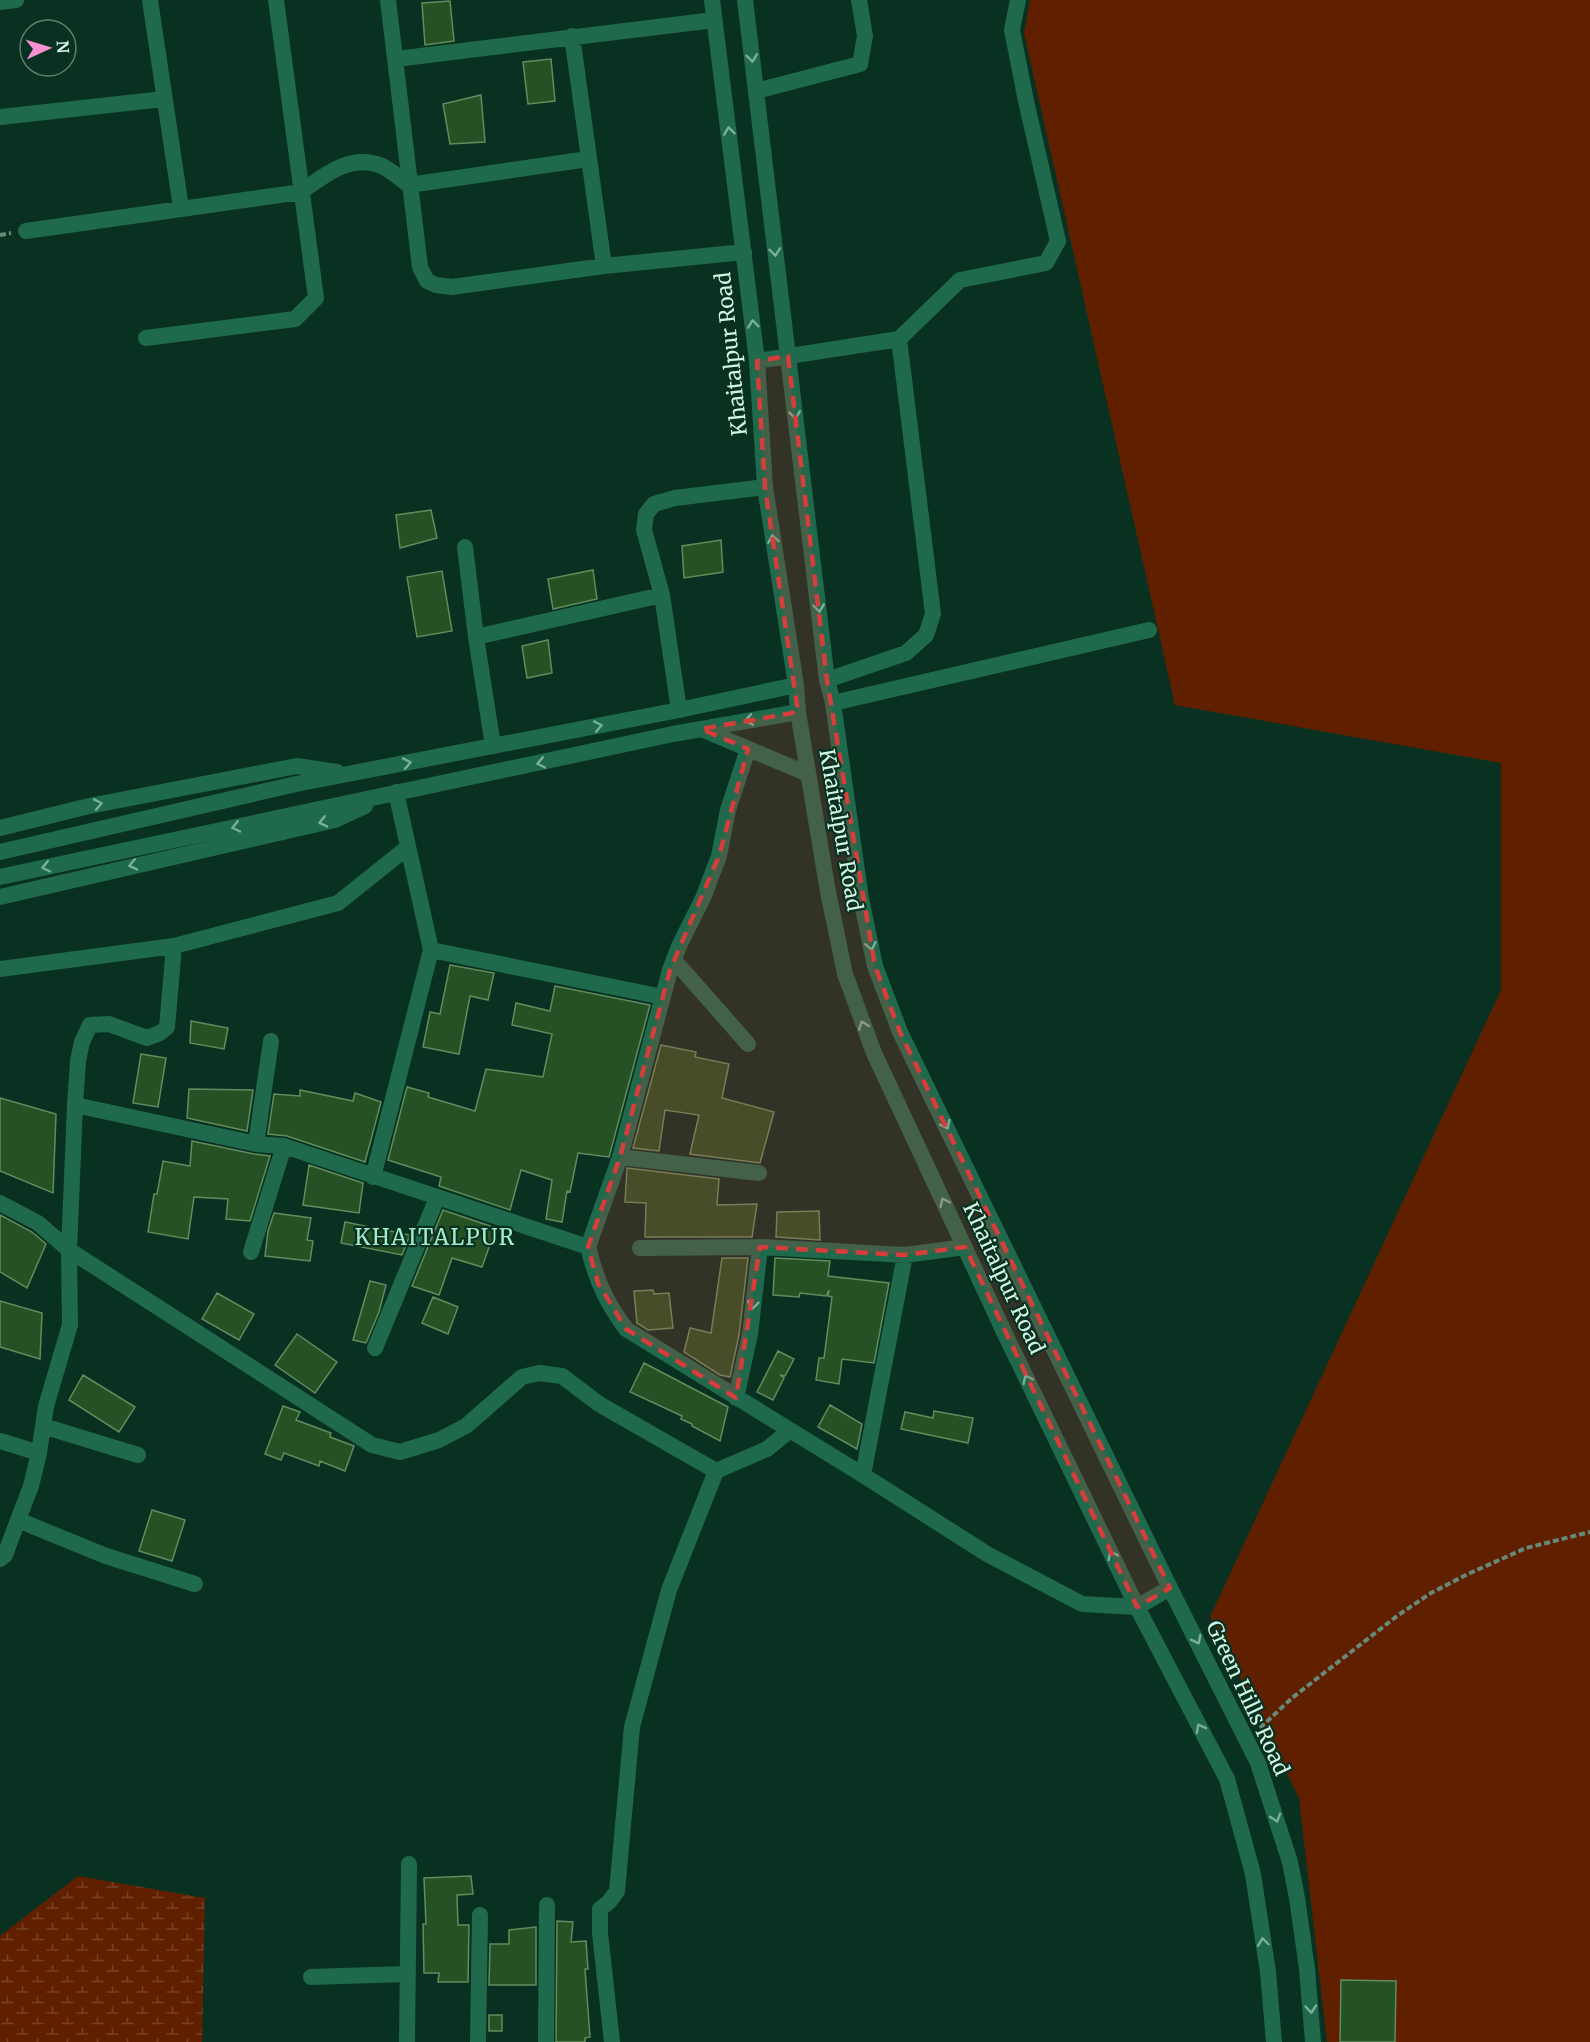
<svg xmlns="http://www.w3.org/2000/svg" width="1590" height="2042" font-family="Merriweather,serif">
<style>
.grass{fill:#602000}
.wetland{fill:url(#wetland-marsh)}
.building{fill:#265124;stroke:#608d5d;stroke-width:1.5}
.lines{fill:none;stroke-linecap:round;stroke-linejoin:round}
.path{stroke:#658a79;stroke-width:4;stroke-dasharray:6 3;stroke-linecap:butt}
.minor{stroke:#1f6a4c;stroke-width:16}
.tertiary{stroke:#1f6a4c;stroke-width:16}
.oneway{stroke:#79b098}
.marked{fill:#d63d3b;fill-opacity:0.2;stroke:#d63d3b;stroke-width:4.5;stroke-dasharray:12 8;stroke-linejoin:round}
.labels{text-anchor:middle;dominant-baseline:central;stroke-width:4.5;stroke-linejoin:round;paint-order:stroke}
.street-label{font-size:21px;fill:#d3f6e4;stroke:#093121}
.neighbourhood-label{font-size:22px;letter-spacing:1.5px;fill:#a4ecc9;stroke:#093121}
</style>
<defs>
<pattern id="wetland-marsh" width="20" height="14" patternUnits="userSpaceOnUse" patternTransform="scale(1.5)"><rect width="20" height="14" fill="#602000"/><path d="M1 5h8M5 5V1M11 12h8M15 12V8" fill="none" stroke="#764125"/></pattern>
</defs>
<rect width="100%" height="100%" fill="#093121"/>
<path class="grass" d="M 1030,0 L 1590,0 L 1590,2042 L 1327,2042 L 1299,1798 L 1210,1617 L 1501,990 L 1501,763 L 1175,705 L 1024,33 Z"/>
<path class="wetland" d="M 78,1876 L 205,1898 L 202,2042 L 0,2042 L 0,1936 Z"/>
<path class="building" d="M 450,1 L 454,41 L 425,45 L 422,3 Z
M 551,59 L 555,101 L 528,104 L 523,62 Z
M 481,95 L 485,142 L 450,144 L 443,104 Z
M 431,510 L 437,538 L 400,548 L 396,515 Z
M 721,540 L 723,572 L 684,578 L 682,546 Z
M 593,570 L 597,599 L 553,609 L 548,579 Z
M 442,571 L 452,631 L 417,637 L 407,577 Z
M 548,640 L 552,673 L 527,678 L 522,646 Z
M 450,965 L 494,973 L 488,1000 L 470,996 L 459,1054 L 423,1047 L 430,1012 L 440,1014 Z
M 555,986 L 650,1005 L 609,1157 L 578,1153 L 570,1192 L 567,1191 L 562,1222 L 546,1219 L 552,1180 L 521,1170 L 510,1210 L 439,1186 L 441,1177 L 388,1160 L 407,1087 L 429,1093 L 428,1097 L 475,1111 L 486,1069 L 543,1077 L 552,1034 L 512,1025 L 516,1003 L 550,1011 Z
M 191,1021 L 228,1028 L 224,1049 L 190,1043 Z
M 661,1045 L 696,1052 L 695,1057 L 729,1064 L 722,1098 L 774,1112 L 760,1163 L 690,1154 L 699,1115 L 665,1110 L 659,1151 L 633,1148 Z
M 141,1054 L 166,1058 L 158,1107 L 133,1103 Z
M 189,1089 L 253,1090 L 247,1131 L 187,1118 Z
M 300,1090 L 353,1101 L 355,1093 L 381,1102 L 365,1162 L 287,1136 L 268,1134 L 274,1094 L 300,1096 Z
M 0,1098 L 56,1114 L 53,1193 L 0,1171 Z
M 192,1141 L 254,1154 L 270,1156 L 250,1221 L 226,1219 L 228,1199 L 194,1197 L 188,1239 L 148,1232 L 154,1194 L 157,1194 L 163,1161 L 190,1166 Z
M 309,1165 L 363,1183 L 359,1213 L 303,1205 Z
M 627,1168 L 719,1179 L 717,1205 L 757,1204 L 752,1237 L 645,1237 L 646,1203 L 625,1202 Z
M 443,1210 L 496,1228 L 482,1267 L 452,1258 L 439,1295 L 412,1286 Z
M 819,1211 L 820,1240 L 776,1237 L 777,1212 Z
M 274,1213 L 311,1218 L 307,1240 L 313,1241 L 310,1261 L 265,1256 L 268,1231 Z
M 0,1215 L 32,1232 L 46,1244 L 27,1288 L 0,1272 Z
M 345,1222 L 410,1235 L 402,1255 L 341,1243 Z
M 722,1258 L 748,1258 L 739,1335 L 730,1377 L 720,1375 L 684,1352 L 690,1328 L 711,1333 Z
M 775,1258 L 830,1261 L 828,1276 L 889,1283 L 874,1363 L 842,1359 L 839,1384 L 816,1380 L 819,1358 L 824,1358 L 832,1297 L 828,1296 L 829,1290 L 826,1296 L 800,1293 L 799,1297 L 773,1295 Z
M 370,1281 L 386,1285 L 379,1312 L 366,1343 L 353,1340 Z
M 653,1290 L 654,1294 L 669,1293 L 673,1328 L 648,1330 L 637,1323 L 634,1291 Z
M 217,1293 L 254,1314 L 239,1340 L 202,1319 Z
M 433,1297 L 458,1307 L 448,1334 L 422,1323 Z
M 0,1301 L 42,1313 L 40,1359 L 0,1347 Z
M 297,1334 L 337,1362 L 315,1393 L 275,1365 Z
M 778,1351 L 794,1359 L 785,1376 L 780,1375 L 784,1378 L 773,1400 L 757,1392 Z
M 644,1363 L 728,1407 L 720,1441 L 692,1426 L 692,1424 L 681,1419 L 682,1416 L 630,1392 Z
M 83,1375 L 135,1407 L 119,1432 L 69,1400 Z
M 830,1405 L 862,1424 L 857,1449 L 818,1427 Z
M 283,1406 L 300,1412 L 296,1420 L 331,1433 L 330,1437 L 354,1446 L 345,1471 L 320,1461 L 319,1466 L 284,1453 L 281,1460 L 265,1454 Z
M 934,1411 L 973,1418 L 968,1443 L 901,1429 L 905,1412 L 933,1418 Z
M 152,1510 L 185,1520 L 172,1561 L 139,1551 Z
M 471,1876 L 473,1894 L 457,1895 L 458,1925 L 469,1925 L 468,1982 L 438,1982 L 439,1973 L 424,1973 L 423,1924 L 426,1924 L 424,1878 Z
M 557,1921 L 573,1922 L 571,1942 L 586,1941 L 588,1969 L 585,1969 L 590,2037 L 585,2038 L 585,2042 L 556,2042 Z
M 536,1927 L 536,1985 L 489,1985 L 490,1944 L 509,1944 L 509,1930 Z
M 1341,1980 L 1396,1981 L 1395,2042 L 1340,2042 Z
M 489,2015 L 502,2015 L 502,2031 L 489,2031 Z"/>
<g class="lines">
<path class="path" d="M 0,235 L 11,233
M 1260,1728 L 1292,1698 L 1397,1616 L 1431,1593 L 1468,1574 L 1526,1548 L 1590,1532"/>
<path class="minor" d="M 150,0 L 181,208
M 388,0 L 420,267 L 427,281 L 436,285 L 452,287 L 604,266 L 572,36
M 0,2 L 16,0
M 396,59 L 714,20
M 756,91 L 860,64 L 865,36 L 859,0
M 0,117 L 164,99
M 26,231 L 301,192 C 325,175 351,153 382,166 C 392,171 401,179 409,185 L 588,159
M 604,266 L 744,252
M 146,338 L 295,319 L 316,298 L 276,0
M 757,361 L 899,339 L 960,280 L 1046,263 L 1058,241 L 1026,101 L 1012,30 L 1018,0
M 465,547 L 476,637 L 493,746
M 476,637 L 662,595
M 827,680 L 906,653 L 926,635 L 933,614 L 899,339
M 833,703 L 1149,630
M 679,710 L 662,595 L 644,530 L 646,514 L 654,504 L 675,498 L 765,487
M 174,946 L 167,1027 L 160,1033 L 147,1038 L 109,1024 L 90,1025 L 82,1042 L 78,1061 L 75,1105 L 69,1250 L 70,1325 L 46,1406 L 39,1453 L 31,1486 L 18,1520 L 106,1556 L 195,1584
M 431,950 L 663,997
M 674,960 L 748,1044
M 0,969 L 174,946 L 338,903 L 408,847
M 75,1105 L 256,1144 L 284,1146 L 588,1247 C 597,1282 605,1300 626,1329 L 863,1475 L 987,1554 L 1082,1604 L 1137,1607 L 1170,1588
M 256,1144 L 271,1041
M 620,1157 L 759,1173
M 373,1177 L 431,950 L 396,792
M 0,1203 L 38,1223 L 69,1250 L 372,1445 L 400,1452 L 439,1440 L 466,1426 L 522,1377 L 539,1373 L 562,1376 L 599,1404 L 716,1471
M 588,1247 L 620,1157 L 670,970 L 679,946 L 703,898 L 719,856 L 728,810 L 748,749
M 640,1248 L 760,1247 L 905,1255 L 965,1247
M 251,1252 L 284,1146
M 375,1348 L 437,1198
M 736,1398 L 750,1334 L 760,1247
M 43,1426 L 138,1455
M 0,1441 L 39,1453
M 863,1475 L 905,1255
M 0,1559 L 5,1555 L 18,1520
M 311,1977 L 407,1974
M 407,2042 L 409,1864
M 478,2042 L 480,1915
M 546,2042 L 547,1905
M 612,2042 L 600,1933 L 600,1909 L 609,1902 L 617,1891 L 632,1727 L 669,1590 L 716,1471 L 767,1449 L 789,1431"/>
<path class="tertiary" d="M 712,0 L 757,361 L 765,487 L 796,685 L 798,712 L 828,892 L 845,974 L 874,1053 L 1005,1334 L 1137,1607 L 1227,1779 L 1253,1874 L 1268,1972 L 1274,2042
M 745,0 L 827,680 L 833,703 L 861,899 L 875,966 L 900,1032 L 1170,1588 L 1258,1763 L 1290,1862 L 1297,1898 L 1307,1969 L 1313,2042
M 701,729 L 808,774
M 0,828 L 89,806 L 297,766 L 337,772
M 0,852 L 296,784 L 679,710 L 796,685
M 0,877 L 673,734 L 798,712
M 0,897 L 335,820 L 365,806"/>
</g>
<defs><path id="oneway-chevron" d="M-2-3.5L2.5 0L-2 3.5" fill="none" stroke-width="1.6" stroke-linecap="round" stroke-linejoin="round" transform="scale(1.5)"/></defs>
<g class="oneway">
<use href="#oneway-chevron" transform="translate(752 58) rotate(83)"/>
<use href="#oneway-chevron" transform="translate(729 131) rotate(-97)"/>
<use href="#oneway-chevron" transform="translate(775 252) rotate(83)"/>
<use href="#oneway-chevron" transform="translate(753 324) rotate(-97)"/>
<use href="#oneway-chevron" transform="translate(795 415) rotate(83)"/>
<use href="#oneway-chevron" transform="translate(773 539) rotate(-99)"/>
<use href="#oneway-chevron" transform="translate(819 608) rotate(83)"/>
<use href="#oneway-chevron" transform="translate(749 720) rotate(170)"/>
<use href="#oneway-chevron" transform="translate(598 726) rotate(-11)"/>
<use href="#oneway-chevron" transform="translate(407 763) rotate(-11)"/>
<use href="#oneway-chevron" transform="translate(541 763) rotate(168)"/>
<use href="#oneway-chevron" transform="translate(98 804) rotate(-11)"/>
<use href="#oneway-chevron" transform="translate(323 822) rotate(167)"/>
<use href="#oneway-chevron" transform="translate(236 827) rotate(168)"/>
<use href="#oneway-chevron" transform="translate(133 865) rotate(167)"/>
<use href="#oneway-chevron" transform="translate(46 867) rotate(168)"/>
<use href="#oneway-chevron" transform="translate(871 946) rotate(78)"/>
<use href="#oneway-chevron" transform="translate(863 1025) rotate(-110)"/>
<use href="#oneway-chevron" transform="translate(946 1125) rotate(64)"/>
<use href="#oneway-chevron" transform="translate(944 1202) rotate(-115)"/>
<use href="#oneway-chevron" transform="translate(753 1305) rotate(97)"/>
<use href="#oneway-chevron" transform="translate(1027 1379) rotate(-116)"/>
<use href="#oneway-chevron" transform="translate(1112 1555) rotate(-116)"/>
<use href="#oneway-chevron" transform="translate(1197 1640) rotate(63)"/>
<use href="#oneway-chevron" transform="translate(1200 1728) rotate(-118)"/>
<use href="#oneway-chevron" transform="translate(1276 1818) rotate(72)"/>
<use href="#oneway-chevron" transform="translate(1263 1942) rotate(-98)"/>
<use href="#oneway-chevron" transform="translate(1311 2009) rotate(85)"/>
</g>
<path class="marked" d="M 788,356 L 827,680 L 875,966 L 900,1032 L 1170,1588 L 1137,1607 L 965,1247 L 905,1255 L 760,1247 L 736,1398 L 626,1329 L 598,1283 L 588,1247 L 620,1157 L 670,970 L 719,856 L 748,749 L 701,729 L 798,712 L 765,487 L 757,361 Z"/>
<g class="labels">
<g class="street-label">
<text transform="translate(731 354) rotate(-96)">Khaitalpur Road</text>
<text transform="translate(841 830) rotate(80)">Khaitalpur Road</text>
<text transform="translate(1004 1278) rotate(65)">Khaitalpur Road</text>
<text transform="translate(1248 1698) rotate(65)">Green Hills Road</text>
</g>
<g class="neighbourhood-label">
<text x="435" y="1237">KHAITALPUR</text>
</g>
</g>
<g transform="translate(48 48) rotate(86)"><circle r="28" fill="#093121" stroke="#5a806f" stroke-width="1.5"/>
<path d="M0-4.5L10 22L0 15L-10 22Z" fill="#f690d0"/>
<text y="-9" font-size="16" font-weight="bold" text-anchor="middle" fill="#d3f6e4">N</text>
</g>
</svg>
